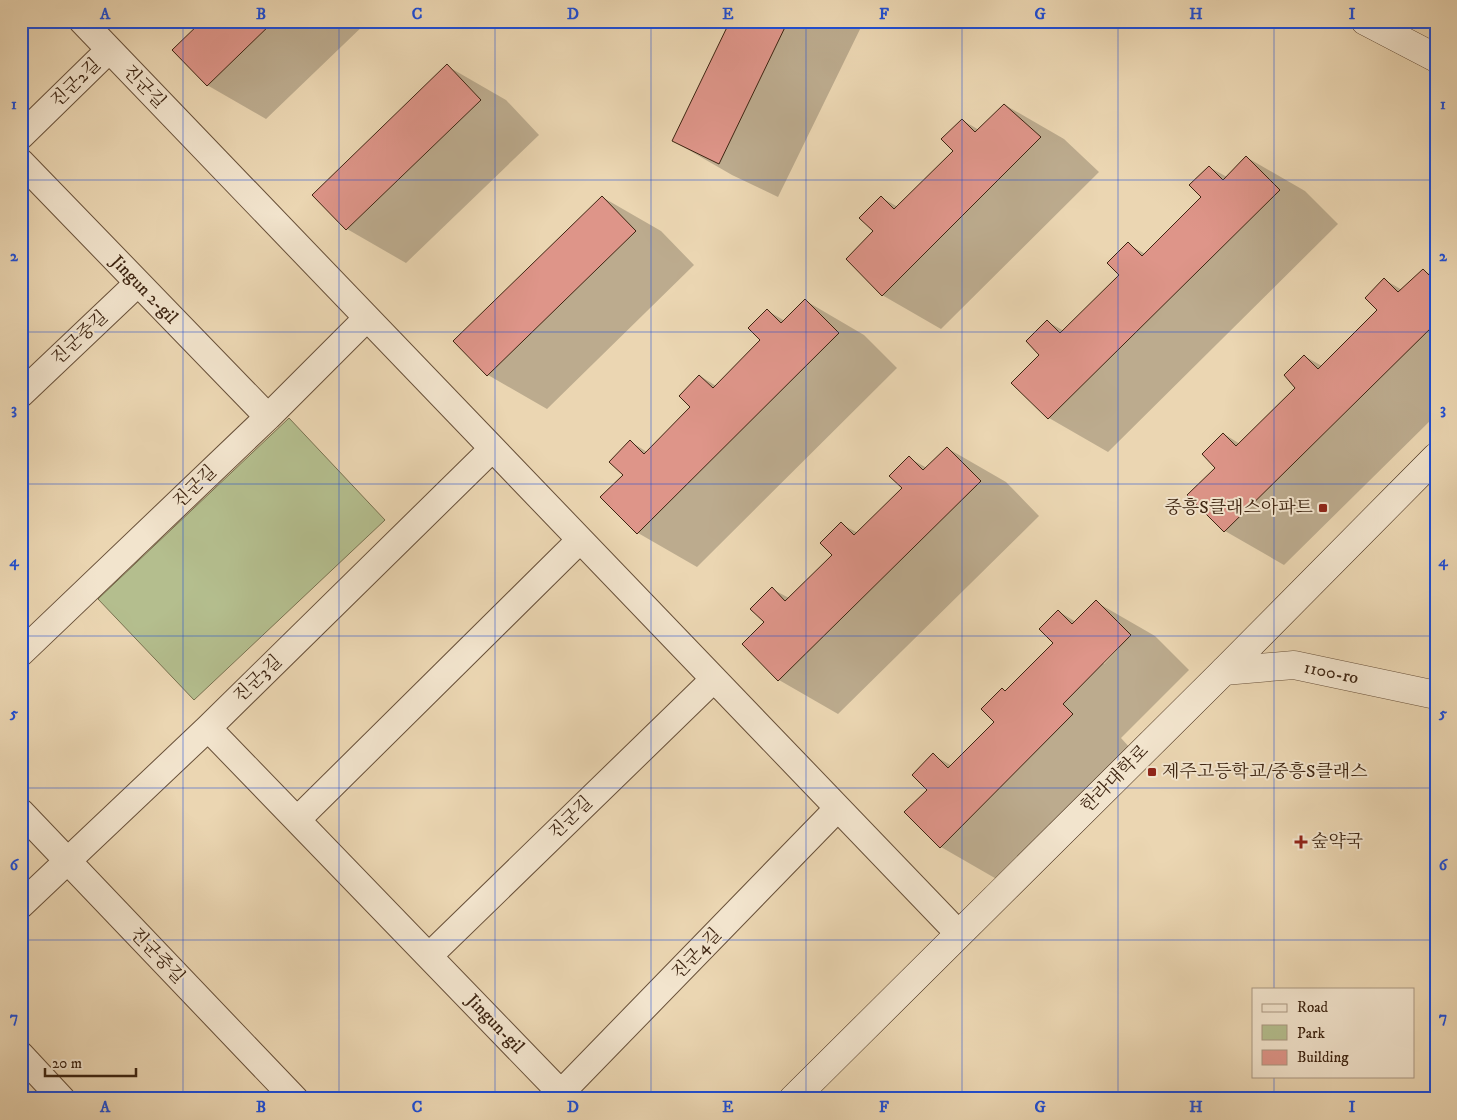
<svg xmlns="http://www.w3.org/2000/svg" width="1457" height="1120" font-family="'IM FELL DW Pica','Noto Serif KR',serif">
<style>
.green{fill:#b4be8e;stroke:#787150}
.shadow{fill:#0003;fill-rule:evenodd}
.building{fill:#de9589;stroke:#3d2411}
.lines{fill:none;stroke-linecap:round;stroke-linejoin:round}
.minor-casing{stroke:#685039;stroke-width:28}
.tertiary-casing{stroke:#685039;stroke-width:29}
.secondary-casing{stroke:#3d2411;stroke-width:29}
.minor{stroke:#f2e4cd;stroke-width:26}
.tertiary{stroke:#f2e4cd;stroke-width:28}
.secondary{stroke:#f2e4cd;stroke-width:28}
.grid{fill:none;stroke:#1d4ed8;stroke-width:1;stroke-opacity:0.55}
.poi-dot{fill:#8f2418;stroke:#f2e4cd;stroke-width:2}
.labels{text-anchor:middle;dominant-baseline:central;stroke-width:4;stroke-linejoin:round;paint-order:stroke}
.street-label{font-size:18px;fill:#3d2411;stroke:#f2e4cd}
.poi-label{font-size:18px;fill:#3d2411;stroke:#f2e4cd;text-anchor:start}
.neatline{fill:none;stroke:#1d4ed8;stroke-width:2}
.grid-label{font-size:16px;text-anchor:middle;font-weight:bold;fill:#1d4ed8}
</style>
<rect width="100%" height="100%" fill="#ebd6b2"/>
<filter id="stains"><feTurbulence type="fractalNoise" baseFrequency=".004" numOctaves="4"/><feColorMatrix values="0 0 0 0 .2 0 0 0 0 .09 0 0 0 0 .02 0 0 0 .5 -.17"/></filter>
<radialGradient id="worn" r=".72"><stop offset=".6" stop-color="#630" stop-opacity="0"/><stop offset="1" stop-color="#630" stop-opacity=".3"/></radialGradient>
<path class="green" d="M 289,418 L 385,520 L 194,700 L 98,599 Z"/>
<path class="shadow" d="M 203,21 L 368,21 L 266,119 L 207,85 Z
M 731,21 L 864,21 L 778,197 L 732,175 L 673,141 Z
M 447,66 L 506,100 L 539,135 L 406,263 L 347,229 Z
M 1005,105 L 1064,139 L 1099,172 L 941,329 L 882,295 L 875,231 L 882,198 L 898,207 L 955,151 L 962,120 L 979,130 Z
M 1246,157 L 1305,191 L 1338,224 L 1108,452 L 1049,418 L 1013,383 L 1041,355 L 1048,322 L 1064,331 L 1121,275 L 1128,244 L 1145,254 L 1203,197 L 1209,167 L 1227,177 Z
M 602,197 L 661,231 L 694,265 L 547,409 L 488,375 Z
M 1423,270 L 1436,278 L 1436,415 L 1284,565 L 1225,531 L 1189,495 L 1217,468 L 1224,434 L 1240,444 L 1297,388 L 1304,356 L 1322,366 L 1379,310 L 1385,280 L 1402,290 Z
M 806,301 L 864,335 L 897,368 L 697,567 L 638,533 L 625,475 L 631,442 L 647,452 L 692,407 L 700,376 L 716,386 L 762,340 L 768,311 L 785,321 Z
M 947,448 L 1006,482 L 1039,516 L 838,714 L 779,680 L 744,644 L 766,622 L 772,589 L 789,598 L 834,555 L 841,524 L 858,533 L 904,488 L 909,458 L 927,468 Z
M 1096,602 L 1155,636 L 1189,670 L 1121,738 L 1131,749 L 1000,881 L 941,847 L 928,790 L 933,755 L 952,766 L 996,722 L 1006,692 L 1055,643 L 1058,611 L 1076,622 ZM 1116,648 L 1119,648 L 1104,664 L 1102,662 Z"/>
<path class="building" d="M 202,21 L 274,21 L 207,86 L 172,50 Z
M 730,21 L 788,21 L 719,164 L 672,141 Z
M 447,64 L 481,100 L 346,230 L 312,195 Z
M 1004,104 L 1041,137 L 882,296 L 846,259 L 873,231 L 859,218 L 881,196 L 894,209 L 953,151 L 941,139 L 962,119 L 975,132 Z
M 1246,156 L 1280,190 L 1048,419 L 1011,383 L 1039,355 L 1026,341 L 1047,320 L 1060,333 L 1119,275 L 1107,263 L 1128,242 L 1142,256 L 1201,197 L 1189,185 L 1209,166 L 1223,180 Z
M 602,196 L 636,231 L 487,376 L 453,341 Z
M 1423,269 L 1436,282 L 1436,323 L 1224,532 L 1187,495 L 1215,468 L 1202,454 L 1223,433 L 1236,446 L 1295,388 L 1284,375 L 1304,355 L 1318,369 L 1377,310 L 1365,298 L 1384,278 L 1398,292 Z
M 805,299 L 839,333 L 637,534 L 600,497 L 623,475 L 609,462 L 630,440 L 644,454 L 690,407 L 679,396 L 699,375 L 713,388 L 760,340 L 748,328 L 767,309 L 781,323 Z
M 947,447 L 981,481 L 778,681 L 742,644 L 764,622 L 750,609 L 772,587 L 785,601 L 832,555 L 820,543 L 841,522 L 854,535 L 902,488 L 889,476 L 909,456 L 923,470 Z
M 1096,600 L 1131,635 L 1063,704 L 1073,714 L 940,848 L 904,812 L 927,790 L 912,775 L 933,753 L 948,768 L 994,722 L 981,709 L 1002,688 L 1005,691 L 1053,643 L 1039,629 L 1058,610 L 1072,624 Z"/>
<g class="lines">
<defs>
<path id="minor" d="M 82,21 L 959,934
M 21,136 L 109,50
M 21,162 L 268,417
M 21,394 L 138,283
M 21,653 L 268,417 L 367,318
M 208,728 L 561,1093
M 21,812 L 295,1099
M 297,820 L 580,540
M 21,905 L 208,728 L 492,449
M 429,956 L 714,679
M 21,1055 L 62,1099
M 555,1099 L 838,808"/>
<path id="tertiary" d="M 1224,671 L 1294,665 L 1436,695"/>
<path id="secondary" d="M 1365,21 L 1436,58
M 793,1099 L 1224,671 L 1436,457"/>
</defs>
<use href="#minor" class="minor-casing"/>
<use href="#tertiary" class="tertiary-casing"/>
<use href="#secondary" class="secondary-casing"/>
<use href="#minor" class="minor"/>
<use href="#tertiary" class="tertiary"/>
<use href="#secondary" class="secondary"/>
</g>
<path class="grid" d="M 183,21 L 183,1099M 339,21 L 339,1099M 495,21 L 495,1099M 651,21 L 651,1099M 806,21 L 806,1099M 962,21 L 962,1099M 1118,21 L 1118,1099M 1274,21 L 1274,989M 21,180 L 1436,180M 21,332 L 1436,332M 21,484 L 1436,484M 21,636 L 1436,636M 21,788 L 1436,788M 21,940 L 1436,940M 1274,1076 L 1274,1099"/>
<g class="poi-dot">
<rect x="1318" y="503" width="10" height="10" rx="2.5"/>
<rect x="1147" y="767" width="10" height="10" rx="2.5"/>
<path d="M1298.5 834.5h5v5h5v5h-5v5h-5v-5h-5v-5h5z"/>
</g>
<g class="labels">
<g class="street-label">
<text transform="translate(76 83) rotate(-44)">진군2길</text>
<text transform="translate(144 87) rotate(46)">진군길</text>
<text transform="translate(144 290) rotate(46)">Jingun 2-gil</text>
<text transform="translate(80 338) rotate(-43)">진군중길</text>
<text transform="translate(195 487) rotate(-44)">진군길</text>
<text transform="translate(1331 673) rotate(12)">1100-ro</text>
<text transform="translate(258 679) rotate(-44)">진군3길</text>
<text transform="translate(1115 779) rotate(-45)">한라대학로</text>
<text transform="translate(571 818) rotate(-44)">진군길</text>
<text transform="translate(697 954) rotate(-46)">진군4길</text>
<text transform="translate(157 956) rotate(46)">진군중길</text>
<text transform="translate(495 1024) rotate(46)">Jingun-gil</text>
</g>
<g class="poi-label">
<text x="1313" y="508" text-anchor="end">중흥S클래스아파트</text>
<text x="1162" y="772">제주고등학교/중흥S클래스</text>
<text x="1311" y="842">숲약국</text>
</g>
</g>
<rect width="1457" height="1120" fill="none" stroke="#ebd6b2" stroke-width="55"/>
<rect x="1252" y="988" width="162" height="90" fill="#f2e4cd" stroke="#aa9782"/>
<rect x="1262" y="1004" width="25" height="8" fill="#f2e4cd" stroke="#aa9782"/>
<text x="1297" y="1012" font-size="15" fill="#3d2411">Road</text>
<rect x="1262" y="1025" width="25" height="15" fill="#b4be8e" stroke="#aa9782"/>
<text x="1297" y="1038" font-size="15" fill="#3d2411">Park</text>
<rect x="1262" y="1050" width="25" height="15" fill="#de9589" stroke="#aa9782"/>
<text x="1297" y="1062" font-size="15" fill="#3d2411">Building</text>
<path d="M45 1068v8h91v-8" fill="none" stroke="#3d2411" stroke-width="2.5"/>
<text x="52" y="1068" font-size="15" fill="#3d2411" stroke="#f2e4cd" stroke-width="4" paint-order="stroke">20 m</text>
<rect x="28" y="28" width="1402" height="1064" class="neatline"/>
<g class="grid-label">
<text x="105" y="19">A</text>
<text x="261" y="19">B</text>
<text x="417" y="19">C</text>
<text x="573" y="19">D</text>
<text x="728" y="19">E</text>
<text x="884" y="19">F</text>
<text x="1040" y="19">G</text>
<text x="1196" y="19">H</text>
<text x="1352" y="19">I</text>
<text x="14" y="109">1</text>
<text x="1443" y="109">1</text>
<text x="14" y="261">2</text>
<text x="1443" y="261">2</text>
<text x="14" y="414">3</text>
<text x="1443" y="414">3</text>
<text x="14" y="566">4</text>
<text x="1443" y="566">4</text>
<text x="14" y="718">5</text>
<text x="1443" y="718">5</text>
<text x="14" y="870">6</text>
<text x="1443" y="870">6</text>
<text x="14" y="1022">7</text>
<text x="1443" y="1022">7</text>
<text x="105" y="1112">A</text>
<text x="261" y="1112">B</text>
<text x="417" y="1112">C</text>
<text x="573" y="1112">D</text>
<text x="728" y="1112">E</text>
<text x="884" y="1112">F</text>
<text x="1040" y="1112">G</text>
<text x="1196" y="1112">H</text>
<text x="1352" y="1112">I</text>
</g>
<rect width="100%" height="100%" filter="url(#stains)"/>
<rect width="100%" height="100%" fill="url(#worn)"/>
</svg>
